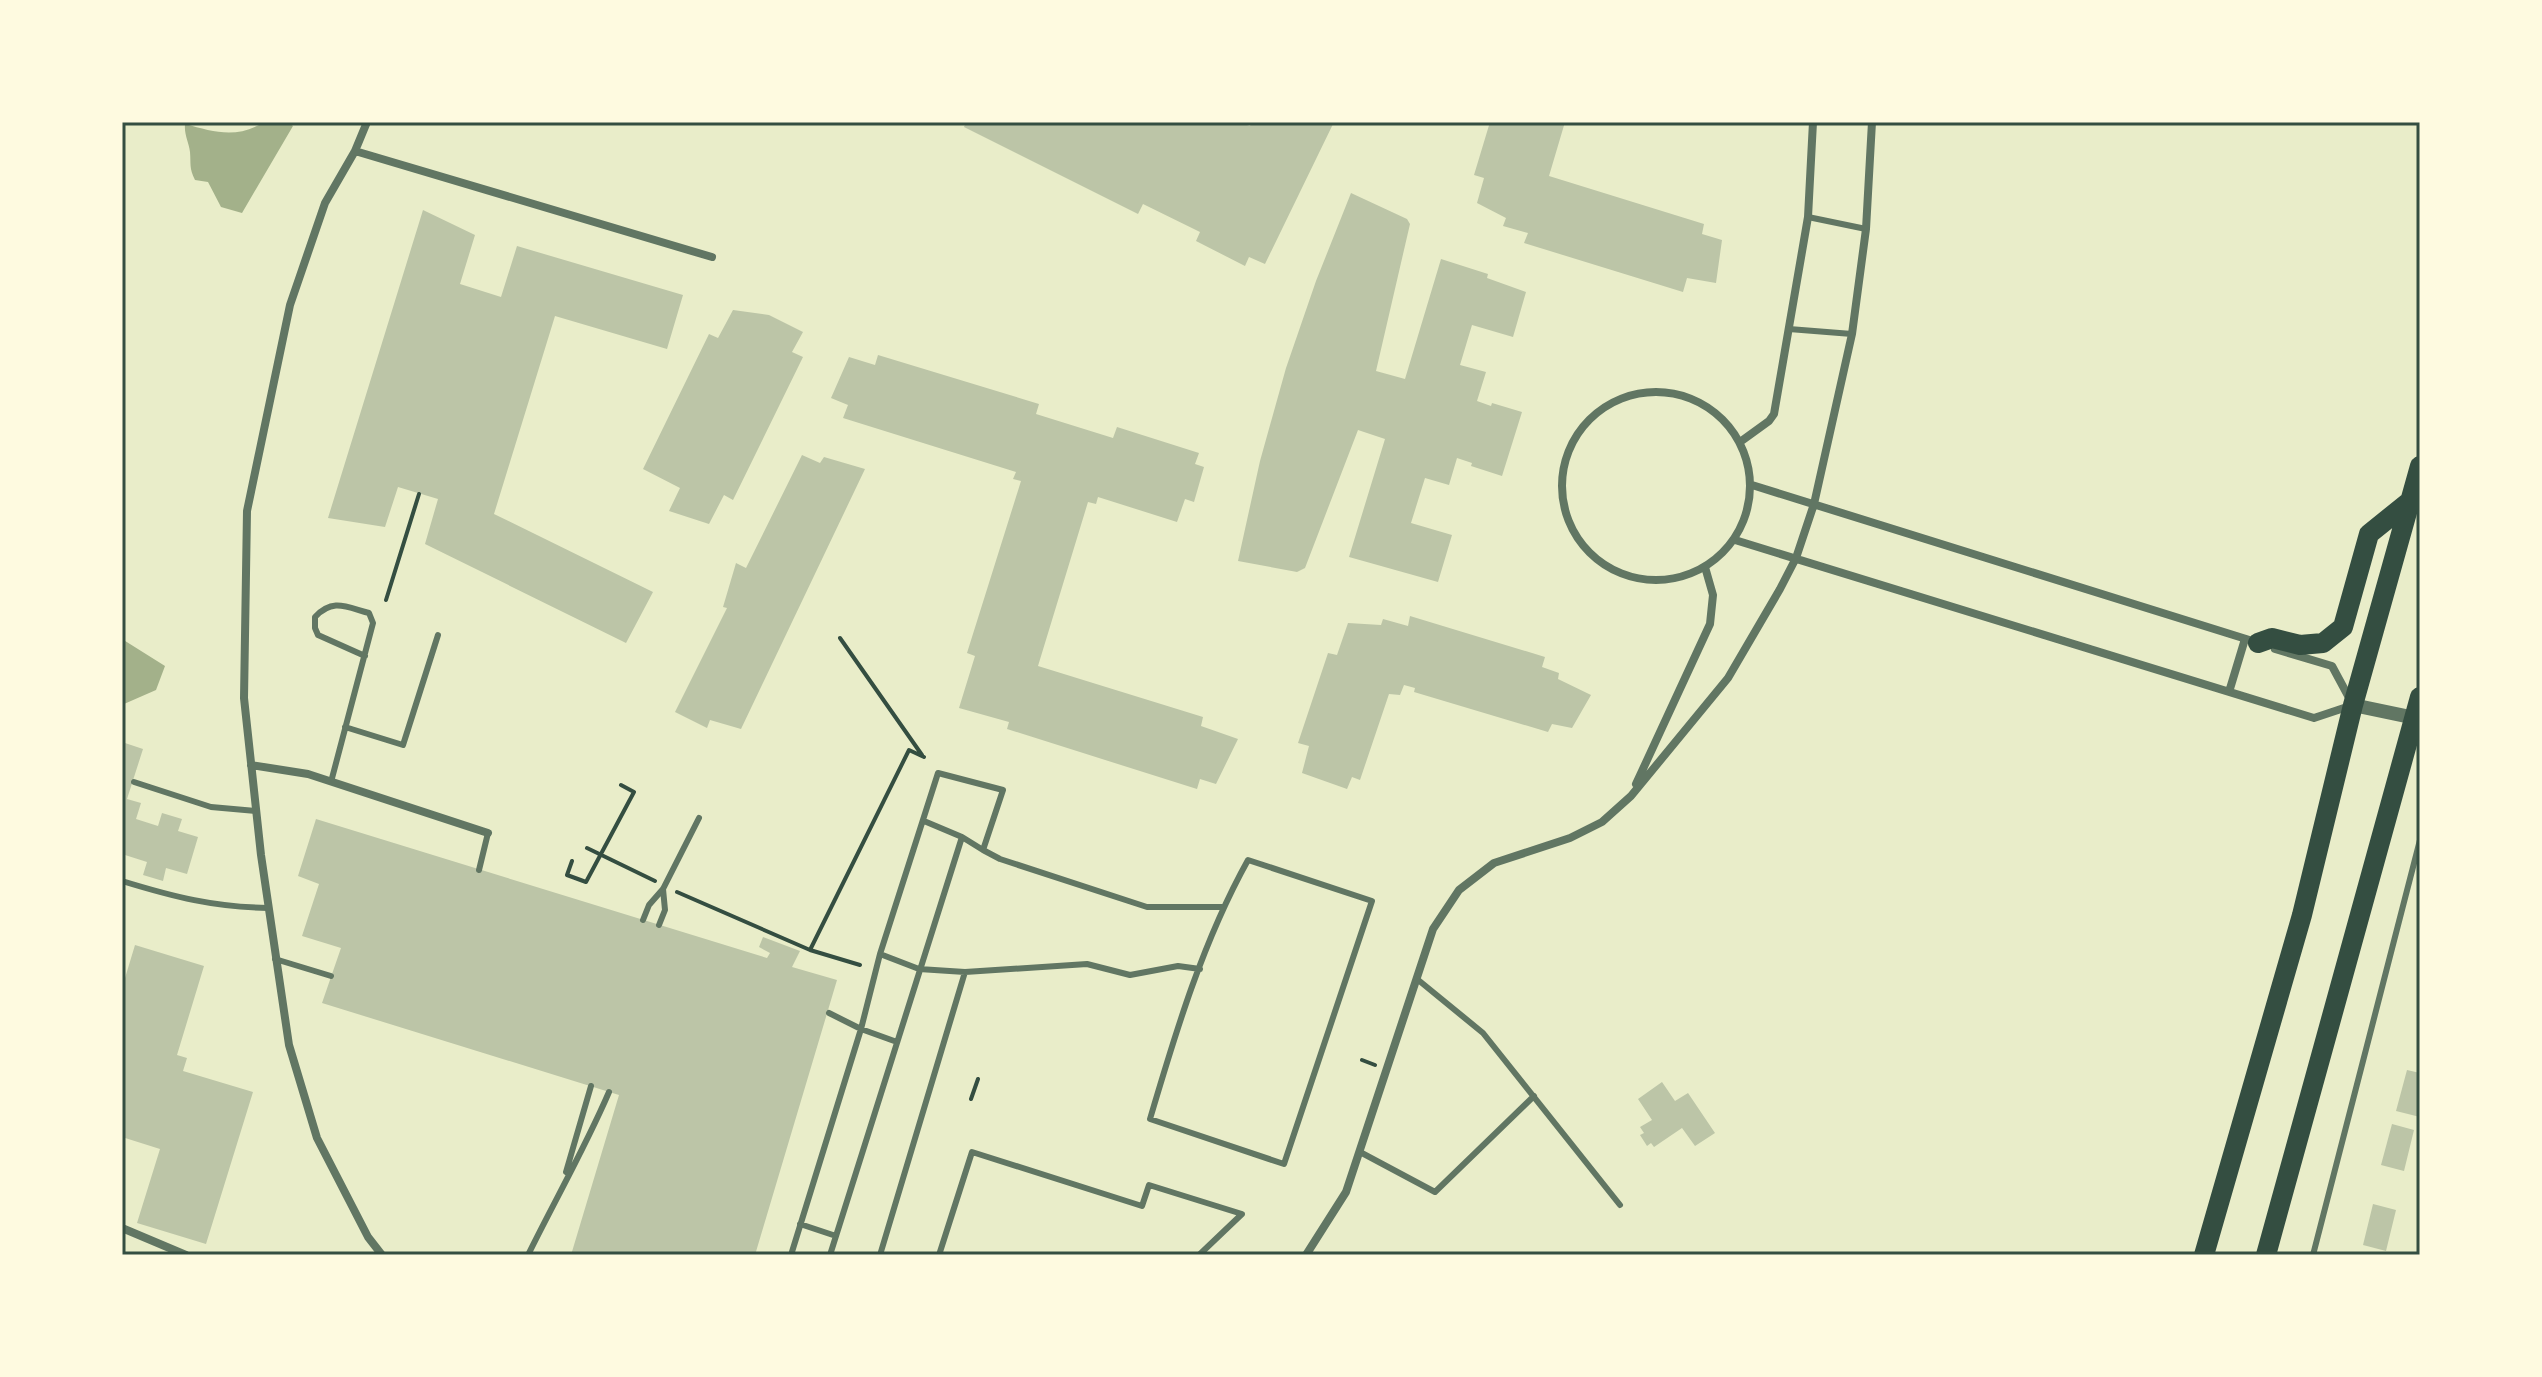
<svg xmlns="http://www.w3.org/2000/svg" width="2542" height="1377" font-family="Jost,sans-serif">
<style>
.water{fill:#a3b18a}
.building{fill:#bcc5a7}
.lines{fill:none;stroke-linecap:round;stroke-linejoin:round}
.path{stroke:#344e41;stroke-width:4}
.service{stroke:#617663;stroke-width:6}
.minor{stroke:#617663;stroke-width:8}
.tertiary{stroke:#617663;stroke-width:14}
.primary{stroke:#344e41;stroke-width:20}
.neatline{fill:none;stroke:#344e41;stroke-width:3}
</style>
<rect width="100%" height="100%" fill="#e9edc9"/>
<path class="water" d="M 264,122 L 288,122 L 293,126 L 242,213 L 221,207 L 208,182 L 195,180 C 189,168 191,164 190,152 C 189,142 184,135 185,124 C 214,132 237,139 264,122 Z
M 122,639 L 165,666 L 156,690 L 124,704 L 122,703 Z"/>
<path class="building" d="M 966,122 L 1238,122 L 1250,126 L 1252,122 L 1334,122 L 1265,264 L 1249,257 L 1245,266 L 1196,241 L 1200,232 L 1143,204 L 1138,214 L 964,127 Z
M 1490,122 L 1565,122 L 1549,176 L 1704,224 L 1702,234 L 1722,240 L 1716,283 L 1687,278 L 1683,292 L 1524,243 L 1528,233 L 1503,226 L 1506,218 L 1477,203 L 1484,178 L 1474,175 Z
M 1351,193 L 1407,219 L 1410,224 L 1376,371 L 1405,379 L 1441,259 L 1488,274 L 1487,278 L 1526,292 L 1513,337 L 1472,325 L 1460,365 L 1486,372 L 1477,401 L 1491,406 L 1492,403 L 1522,412 L 1502,476 L 1471,466 L 1472,463 L 1457,458 L 1449,485 L 1425,478 L 1411,523 L 1452,535 L 1438,582 L 1349,557 L 1385,439 L 1358,430 L 1305,568 L 1297,572 L 1238,561 L 1260,461 L 1286,368 L 1316,281 Z
M 423,210 L 475,235 L 460,284 L 501,297 L 517,246 L 683,295 L 667,349 L 555,316 L 494,514 L 653,592 L 626,643 L 425,544 L 438,499 L 398,487 L 385,527 L 328,518 Z
M 733,310 L 769,315 L 803,332 L 792,352 L 803,357 L 733,500 L 724,495 L 709,524 L 669,511 L 680,488 L 643,469 L 709,334 L 718,338 Z
M 878,355 L 1039,404 L 1036,414 L 1113,438 L 1117,427 L 1199,453 L 1195,464 L 1204,467 L 1194,502 L 1185,499 L 1177,522 L 1098,497 L 1096,504 L 1088,502 L 1038,666 L 1203,717 L 1201,726 L 1238,739 L 1216,784 L 1200,779 L 1197,789 L 1007,729 L 1009,722 L 959,708 L 975,656 L 967,653 L 1021,481 L 1013,479 L 1016,472 L 843,418 L 848,405 L 831,398 L 849,357 L 875,365 Z
M 802,455 L 820,463 L 824,457 L 865,469 L 741,729 L 710,720 L 707,728 L 675,712 L 727,608 L 723,607 L 736,563 L 746,568 Z
M 1410,616 L 1545,657 L 1542,667 L 1559,673 L 1558,679 L 1591,695 L 1572,728 L 1552,724 L 1548,732 L 1414,692 L 1415,688 L 1404,685 L 1400,695 L 1389,694 L 1360,780 L 1352,777 L 1347,789 L 1302,773 L 1309,746 L 1298,743 L 1328,653 L 1337,655 L 1348,623 L 1381,625 L 1383,619 L 1408,626 Z
M 122,742 L 143,749 L 127,799 L 141,803 L 136,819 L 158,826 L 162,813 L 182,819 L 178,831 L 198,837 L 187,874 L 166,868 L 163,881 L 143,875 L 147,862 L 125,855 L 122,863 Z
M 316,819 L 767,958 L 770,953 L 759,947 L 763,937 L 800,951 L 792,967 L 837,980 L 755,1255 L 571,1255 L 619,1095 L 322,1003 L 341,948 L 302,936 L 319,884 L 298,876 Z
M 135,945 L 204,966 L 177,1055 L 187,1058 L 183,1071 L 253,1092 L 206,1244 L 137,1223 L 160,1149 L 122,1137 L 122,988 Z
M 2407,1070 L 2420,1073 L 2420,1117 L 2396,1111 Z
M 1662,1082 L 1675,1101 L 1688,1093 L 1715,1133 L 1695,1146 L 1682,1128 L 1654,1147 L 1651,1143 L 1647,1146 L 1640,1135 L 1644,1133 L 1640,1127 L 1652,1120 L 1638,1099 Z
M 2392,1124 L 2414,1130 L 2404,1171 L 2381,1165 Z
M 2373,1204 L 2396,1210 L 2386,1251 L 2363,1245 Z"/>
<g class="lines">
<path class="path" d="M 386,600 L 419,494
M 840,638 L 922,755
M 587,848 L 655,881
M 572,861 L 567,875 L 586,882 L 634,792 L 621,785
M 677,892 L 810,950 L 860,965
M 810,950 L 909,750 L 924,757
M 1362,1060 L 1375,1065
M 971,1099 L 978,1079"/>
<path class="service" d="M 1808,217 L 1866,229
M 1789,329 L 1852,334
M 345,727 L 403,745 L 438,635
M 134,782 L 211,807 L 256,811
M 331,782 L 373,623 L 369,613 C 346,607 333,598 315,617 L 315,628 L 318,635 L 365,656
M 924,821 L 962,837
M 983,850 L 1000,859 L 1147,907 L 1222,907
M 1248,860 L 1372,901 L 1284,1164 L 1150,1119 C 1176,1031 1203,941 1248,860 Z
M 479,870 L 488,833
M 122,881 C 174,897 214,907 268,908
M 643,920 L 649,905 L 663,889 L 699,818
M 659,925 L 665,910 L 663,889
M 880,954 L 919,969 L 965,972
M 275,959 L 331,976
M 1417,979 L 1483,1033 L 1620,1205
M 829,1013 L 861,1029 L 897,1042
M 1360,1152 L 1435,1192 L 1534,1096
M 566,1172 L 591,1086
M 800,1224 L 836,1236
M 528,1255 C 555,1200 585,1148 609,1092
M 791,1255 L 861,1029 L 880,954 L 938,773 L 1003,790 L 983,850 L 962,837 L 830,1255
M 880,1255 L 965,972 L 1087,964 L 1130,975 L 1178,966 L 1200,969
M 939,1255 L 972,1152 L 1142,1206 L 1149,1185 L 1242,1214 L 1199,1255
M 2313,1255 L 2420,840"/>
<path class="minor" d="M 367,122 L 355,151 L 325,203 L 290,305 L 247,511 L 244,698 L 261,855 L 289,1045 L 317,1138 L 368,1237 L 382,1255
M 355,151 L 712,257
M1562 486a94 94 0 1 1 188 0a94 94 0 1 1-188 0Z
M 1740,442 L 1769,421 L 1774,414 L 1808,217 L 1813,122
M 1752,485 L 2259,643
M 1735,540 L 2314,718 L 2353,705 L 2332,666 L 2275,649
M 2229,692 L 2245,639
M 251,765 L 308,774 L 488,833
M 1636,784 L 1710,624 L 1713,595 L 1705,567
M 122,1228 L 186,1255
M 1306,1255 L 1346,1192 L 1433,929 L 1459,890 L 1494,863 L 1570,838 L 1602,822 L 1631,796 L 1728,678 L 1780,589 L 1796,558 L 1814,504 L 1852,334 L 1866,229 L 1872,122"/>
<path class="tertiary" d="M 2353,705 L 2420,719"/>
<path class="primary" d="M 2258,643 L 2272,638 L 2300,645 L 2323,643 L 2343,627 L 2369,534 L 2410,501
M 2204,1255 L 2302,915 L 2353,705 L 2420,466
M 2266,1255 L 2420,697"/>
</g>
<rect width="2542" height="1377" fill="none" stroke="#fefae0" stroke-width="248"/>
<rect x="124" y="124" width="2294" height="1129" class="neatline"/>
</svg>
